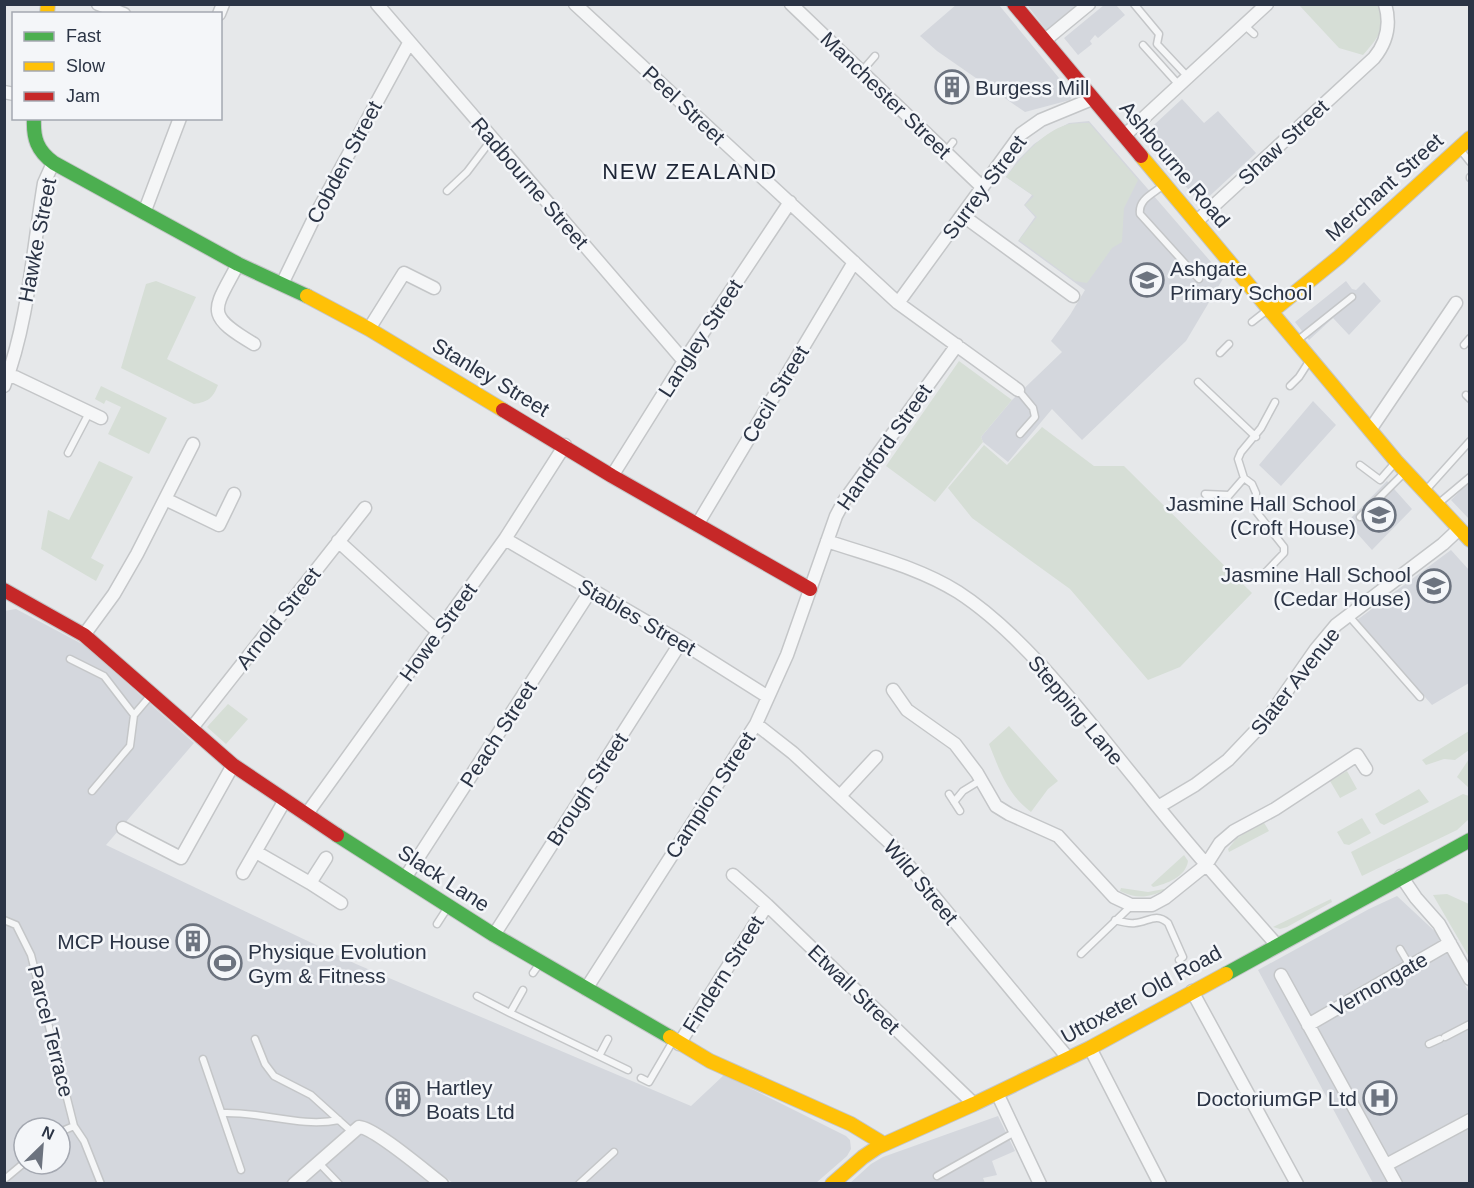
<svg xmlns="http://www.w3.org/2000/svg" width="1474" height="1188" font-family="Helvetica,sans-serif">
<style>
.built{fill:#d4d7dd;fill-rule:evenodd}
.green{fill:#d6ded6}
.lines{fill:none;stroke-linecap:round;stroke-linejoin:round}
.lane-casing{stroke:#c4c6c8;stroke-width:9}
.street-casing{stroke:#c4c6c8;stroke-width:15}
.fast-casing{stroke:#c4c6c8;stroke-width:16}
.slow-casing{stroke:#c4c6c8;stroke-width:16}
.jam-casing{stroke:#c4c6c8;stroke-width:16}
.lane{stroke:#f5f6f7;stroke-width:6}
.street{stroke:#f5f6f7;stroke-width:12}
.fast{stroke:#4caf50;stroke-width:14}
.slow{stroke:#ffc107;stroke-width:14}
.jam{stroke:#c62828;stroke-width:14}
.labels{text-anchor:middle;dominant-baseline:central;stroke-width:5;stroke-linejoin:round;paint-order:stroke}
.poi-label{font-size:21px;fill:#2b3445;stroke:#f4f6f9;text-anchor:start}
.street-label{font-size:21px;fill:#2b3445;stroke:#f4f6f9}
.neighbourhood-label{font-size:22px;letter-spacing:1.5px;fill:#1d2536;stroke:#f4f6f9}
</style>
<rect width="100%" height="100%" fill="#e6e8ea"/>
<path class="built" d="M 957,4 L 999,5 L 1073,95 L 1070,100 L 1025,112 L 937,51 L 920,36 Z
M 1027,5 L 1080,5 L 1047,31 Z
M 1104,5 L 1116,5 L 1125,15 L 1098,38 L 1095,35 L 1090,41 L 1092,44 L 1078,55 L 1064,38 Z
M 1182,99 L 1204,123 L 1218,111 L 1256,153 L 1201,204 L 1142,136 Z
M 1089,121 L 1224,277 L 1186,341 L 1082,440 L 1052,409 L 1008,462 L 983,442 L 981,437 L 1012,400 L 1062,352 L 1051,341 L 1070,315 L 1085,290 L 1018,241 L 1035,217 L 1024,205 L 1032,195 L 1006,177 L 1018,160 L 1034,144 L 1052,132 L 1069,123 Z
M 1346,281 L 1352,289 L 1356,290 L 1364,282 L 1381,301 L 1349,335 L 1333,318 L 1309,340 L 1295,322 Z
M 1313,401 L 1336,425 L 1281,486 L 1259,465 Z
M 1387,481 L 1412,509 L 1372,550 L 1347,522 Z
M 1469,482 L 1469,519 L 1451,500 Z
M 1451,550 L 1469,570 L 1469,683 L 1432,705 L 1357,620 Z
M 16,609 L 84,645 L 194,743 L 106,845 L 356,964 L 691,1106 L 724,1075 L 846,1136 L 850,1140 L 851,1149 L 847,1156 L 816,1183 L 453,1183 L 401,1144 L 392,1154 L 433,1183 L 5,1184 L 4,611 ZM 24,1128 L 60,1128 L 60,1164 L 24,1164 Z
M 1397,896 L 1442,938 L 1469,993 L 1469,1183 L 1373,1183 L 1258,970 L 1369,909 Z
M 998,1116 L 1015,1151 L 992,1161 L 997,1175 L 983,1178 L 985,1183 L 849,1184 L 871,1164 L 883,1157 Z"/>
<path class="green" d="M 1299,5 L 1379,5 C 1385,31 1380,35 1363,55 L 1339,48 Z
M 1089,123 L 1138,180 L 1124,208 L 1122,242 L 1112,248 L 1087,283 L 1075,281 L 1019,240 L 1037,217 L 1025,205 L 1034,196 L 1006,177 C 1022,157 1043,131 1069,124 C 1075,123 1083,123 1089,123 Z
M 156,281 L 196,297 L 167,359 L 218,385 C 213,398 208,402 194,404 L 121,368 L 146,284 Z
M 959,361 L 1012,400 L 981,437 L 983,442 L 935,502 L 886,466 Z
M 101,386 L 167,418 L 149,454 L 108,434 L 121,407 L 106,400 L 104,404 L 95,399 Z
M 1042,427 L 1094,466 L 1124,466 L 1252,593 L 1180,667 L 1148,680 L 1070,589 L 972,518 L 948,488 L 984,445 L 1007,465 Z
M 99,461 L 133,477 L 91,558 L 104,565 L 96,581 L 41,549 L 48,510 L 69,520 Z
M 228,704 L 248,719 L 226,744 L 207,727 Z
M 1009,726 L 1058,781 L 1048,789 L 1031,812 C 1007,794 1000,771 989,744 Z
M 1469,731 L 1469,750 L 1455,760 L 1444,759 L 1426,765 L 1422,760 Z
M 1469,759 L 1469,788 L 1457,777 Z
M 1347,771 L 1357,789 L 1340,798 L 1330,781 Z
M 1419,789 L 1429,802 L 1384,825 L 1380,823 L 1375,814 Z
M 1463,794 L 1469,796 L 1469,819 L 1457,830 L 1362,876 L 1351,852 Z
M 1362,818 L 1371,833 L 1349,845 L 1344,844 L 1337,832 Z
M 1263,821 L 1269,831 L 1229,852 L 1228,849 L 1236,839 Z
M 1184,855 L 1188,861 C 1186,877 1166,884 1153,887 L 1151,885 Z
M 1121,888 L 1148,892 L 1164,889 L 1165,890 C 1148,898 1137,899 1120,891 Z
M 1447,894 L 1469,904 L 1469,957 L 1433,895 Z
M 1331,899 L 1332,902 L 1287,927 L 1280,929 L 1273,927 Z"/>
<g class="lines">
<defs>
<path id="lane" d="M 1134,4 L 1159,34 L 1157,44 L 1188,77
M 1244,25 L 1254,34
M 1143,45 L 1179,85
M 862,71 L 875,56
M 1459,148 L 1470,162
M 945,152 L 953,142
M 1470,177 L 1470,178
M 1161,187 C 1152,194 1138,200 1140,214 L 1199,279
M 447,191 L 467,172 L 492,139
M 1252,322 L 1266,311
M 1298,340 L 1352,297
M 1464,345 L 1470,338
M 1220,353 L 1229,344
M 1198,382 L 1256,437
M 1290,386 L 1299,377 L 1308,363
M 1018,390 L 1033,408 L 1035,417 L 1020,434
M 1466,395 L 1470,399
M 68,453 L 89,413
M 1360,465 L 1380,480 L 1394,464
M 1426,490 L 1470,441
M 1229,495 L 1205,494 L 1218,508 L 1244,478
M 1439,503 L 1470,477
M 1360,517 L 1403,474
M 1261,577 L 1284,553 L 1284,547 L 1255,510 L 1256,493 L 1252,484 L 1244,478 L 1238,459 L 1241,452 L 1261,428 L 1275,402
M 1348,615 L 1420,697
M 70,659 L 104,676 L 134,715 L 151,695
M 92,791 L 130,746 L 134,715
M 949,794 L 960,811
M 954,802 L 963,791 L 981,780
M 4,920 L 16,925 L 31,955 L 74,1126 L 84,1141 L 101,1184
M 1115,920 C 1122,922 1129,924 1135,923 C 1148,922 1156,912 1168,923 L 1183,957 L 1179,960
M 437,924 L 448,907
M 1400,949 L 1410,966
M 1081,954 L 1131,906
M 533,973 L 540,963
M 523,990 L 510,1013 L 599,1056 L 608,1039
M 477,996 L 510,1013
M 1445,1037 L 1470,1024
M 255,1039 L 265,1064 L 274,1076 L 311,1095 L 352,1132
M 1429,1044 L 1440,1039
M 599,1056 L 628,1070
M 203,1059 L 241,1170
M 641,1078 L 649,1082 L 673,1041
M 222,1113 C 261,1111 300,1128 339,1120
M 60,1132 L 74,1126
M 319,1163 L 339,1184
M 937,1176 L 1015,1132
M 4,1178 L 6,1178 L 24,1163
M 579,1184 L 614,1152"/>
<path id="street" d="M 98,4 L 124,14
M 377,4 L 684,361
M 575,4 L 898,303 L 1018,390
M 791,4 L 981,186
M 219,14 L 223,4
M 1044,41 L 1089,4
M 4,92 L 14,94
M 1124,136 L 1267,4
M 144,213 L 180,118
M 962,215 L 1073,296
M 1196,222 L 1374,58 C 1387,42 1391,24 1385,4
M 238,264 C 214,310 203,314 254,344
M 282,284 L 316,214 L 409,43
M 898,303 L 1021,134 L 1041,120 L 1092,99
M 369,329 L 404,273 L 434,288
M 4,377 L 15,377 L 101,418
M 4,386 C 28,324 33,249 44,183 L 53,163
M 1370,430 L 1456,303
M 612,476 L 684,361 L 790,202
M 165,499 L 219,525 L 234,494
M 697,525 L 854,262
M 505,539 L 681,642 L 768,697
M 338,541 L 438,632
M 827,541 C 871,556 918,567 958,592 C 1026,636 1086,719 1138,782 C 1182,838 1229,891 1276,944
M 84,635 L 114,594 L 137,554 L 193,444
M 893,690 L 907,710 L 955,744 L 977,773 L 996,806 L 1009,814 L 1058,836 L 1114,897 L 1131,905 L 1152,905 L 1165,898 L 1206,865 L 1220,843 L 1234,831 L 1275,809 L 1357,755 L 1366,769
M 756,724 L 793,753 L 889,842 L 1068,1058
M 191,729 L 365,508
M 840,796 L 876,757
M 1158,807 L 1195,785 L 1228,760 L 1268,718 L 1316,649 L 1336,625 L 1443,544 L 1459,529
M 306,815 L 505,539 L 565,445
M 123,828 L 181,858 L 233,765
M 256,852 L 310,883 L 326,858
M 243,873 L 285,800
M 733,875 L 767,905 L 974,1104
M 1401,876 L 1416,898 L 1439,924 L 1470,979
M 405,878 L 591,590
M 310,883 L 341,903
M 494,935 L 681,642
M 1281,975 L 1396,1184
M 586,989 L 756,724 L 787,655 L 836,516 L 844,501 L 957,345
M 1192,991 L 1297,1184
M 1308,1025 L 1450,943
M 679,1044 L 767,905
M 1090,1048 L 1160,1184
M 997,1093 L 1040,1184
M 1386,1165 L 1470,1120
M 294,1184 L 359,1127 C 375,1128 426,1172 442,1184"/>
<path id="fast" d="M 34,118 C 33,138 37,151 54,163 L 238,264 L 307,296
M 337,835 L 494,935 L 670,1037
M 1226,974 L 1470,840"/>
<path id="slow" d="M 47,14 L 48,4
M 1141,156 L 1396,461 L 1470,540
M 307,296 L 369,329 L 503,410
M 1271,312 L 1339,257 L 1470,138
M 670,1037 L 710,1061 L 851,1124 L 884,1144
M 832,1184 L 863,1157 L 878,1147 L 974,1104 L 1090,1048 L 1226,974"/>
<path id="jam" d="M 1014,4 L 1141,156
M 503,410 L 612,476 L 810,589
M 4,590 L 84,635 L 233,765 L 337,835"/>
</defs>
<use href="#lane" class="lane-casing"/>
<use href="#street" class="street-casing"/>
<use href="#fast" class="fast-casing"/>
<use href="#slow" class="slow-casing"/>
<use href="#jam" class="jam-casing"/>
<use href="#lane" class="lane"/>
<use href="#street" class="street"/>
<use href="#fast" class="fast"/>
<use href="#slow" class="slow"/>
<use href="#jam" class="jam"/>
</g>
<defs>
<symbol id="building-ring" viewBox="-11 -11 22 22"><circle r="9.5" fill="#f4f6f9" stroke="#6c737f" stroke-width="1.5"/><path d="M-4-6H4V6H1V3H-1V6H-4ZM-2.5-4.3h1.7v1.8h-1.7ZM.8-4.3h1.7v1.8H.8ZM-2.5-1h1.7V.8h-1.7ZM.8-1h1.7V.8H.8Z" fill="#6c737f"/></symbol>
<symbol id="school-ring" viewBox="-11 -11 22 22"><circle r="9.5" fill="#f4f6f9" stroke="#6c737f" stroke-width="1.5"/><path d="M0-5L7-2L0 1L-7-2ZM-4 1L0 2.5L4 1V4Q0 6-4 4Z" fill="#6c737f"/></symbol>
<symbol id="stadium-ring" viewBox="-11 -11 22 22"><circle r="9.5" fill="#f4f6f9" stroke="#6c737f" stroke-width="1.5"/><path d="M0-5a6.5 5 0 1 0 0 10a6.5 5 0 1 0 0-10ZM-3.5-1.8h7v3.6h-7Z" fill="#6c737f"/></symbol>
<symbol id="hospital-ring" viewBox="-11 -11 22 22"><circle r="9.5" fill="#f4f6f9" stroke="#6c737f" stroke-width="1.5"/><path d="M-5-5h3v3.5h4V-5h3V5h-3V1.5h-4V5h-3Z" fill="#6c737f"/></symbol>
</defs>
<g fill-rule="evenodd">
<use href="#building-ring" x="933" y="68" width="38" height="38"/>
<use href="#school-ring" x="1128" y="261" width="38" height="38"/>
<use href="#school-ring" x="1360" y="496" width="38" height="38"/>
<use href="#school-ring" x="1415" y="567" width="38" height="38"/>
<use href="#building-ring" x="174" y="922" width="38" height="38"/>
<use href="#stadium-ring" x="206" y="944" width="38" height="38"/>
<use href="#hospital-ring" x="1361" y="1079" width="38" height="38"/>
<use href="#building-ring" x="384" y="1080" width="38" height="38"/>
</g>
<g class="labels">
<g class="poi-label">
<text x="975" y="87">Burgess Mill</text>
<text x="1170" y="268">Ashgate<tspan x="1170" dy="24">Primary School</tspan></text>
<text x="1356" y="503" text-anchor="end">Jasmine Hall School<tspan x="1356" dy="24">(Croft House)</tspan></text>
<text x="1411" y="574" text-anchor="end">Jasmine Hall School<tspan x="1411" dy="24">(Cedar House)</tspan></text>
<text x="170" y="941" text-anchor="end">MCP House</text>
<text x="248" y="951">Physique Evolution<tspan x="248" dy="24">Gym &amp; Fitness</tspan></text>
<text x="426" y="1087">Hartley<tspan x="426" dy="24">Boats Ltd</tspan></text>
<text x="1357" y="1098" text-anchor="end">DoctoriumGP Ltd</text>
</g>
<g class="street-label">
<text transform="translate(886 95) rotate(44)">Manchester Street</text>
<text transform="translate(684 105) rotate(43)">Peel Street</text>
<text transform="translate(1283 142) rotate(-43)">Shaw Street</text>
<text transform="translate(344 162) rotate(-62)">Cobden Street</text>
<text transform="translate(1175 164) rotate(50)">Ashbourne Road</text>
<text transform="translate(530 183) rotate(49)">Radbourne Street</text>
<text transform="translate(984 187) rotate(-53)">Surrey Street</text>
<text transform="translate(1384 187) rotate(-42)">Merchant Street</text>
<text transform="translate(37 240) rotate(-79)">Hawke Street</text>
<text transform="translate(700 338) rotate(-57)">Langley Street</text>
<text transform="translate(491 377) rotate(31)">Stanley Street</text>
<text transform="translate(775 394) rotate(-59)">Cecil Street</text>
<text transform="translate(884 447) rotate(-55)">Handford Street</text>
<text transform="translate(637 617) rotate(30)">Stables Street</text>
<text transform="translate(278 618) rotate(-52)">Arnold Street</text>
<text transform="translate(438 632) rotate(-54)">Howe Street</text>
<text transform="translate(1295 681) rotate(-52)">Slater Avenue</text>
<text transform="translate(1076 710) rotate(50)">Stepping Lane</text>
<text transform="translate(498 734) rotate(-57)">Peach Street</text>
<text transform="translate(587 789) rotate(-57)">Brough Street</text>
<text transform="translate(710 795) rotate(-57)">Campion Street</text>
<text transform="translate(444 878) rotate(33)">Slack Lane</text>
<text transform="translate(921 882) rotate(50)">Wild Street</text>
<text transform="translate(723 974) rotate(-58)">Findern Street</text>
<text transform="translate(1379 984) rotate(-30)">Vernongate</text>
<text transform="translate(854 989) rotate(44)">Etwall Street</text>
<text transform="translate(1141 994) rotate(-29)">Uttoxeter Old Road</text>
<text transform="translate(51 1031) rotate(76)">Parcel Terrace</text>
</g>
<g class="neighbourhood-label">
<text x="690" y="171">NEW ZEALAND</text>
</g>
</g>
<rect width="1474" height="1188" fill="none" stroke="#2b3445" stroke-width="12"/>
<rect x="12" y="12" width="210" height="108" fill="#f4f6f9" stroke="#a4a8b1" stroke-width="1.5"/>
<rect x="24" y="32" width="30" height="9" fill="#4caf50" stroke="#a4a8b1" stroke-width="1.5"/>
<text x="66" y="42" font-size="18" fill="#2b3445">Fast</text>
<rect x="24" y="62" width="30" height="9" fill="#ffc107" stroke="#a4a8b1" stroke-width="1.5"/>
<text x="66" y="72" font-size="18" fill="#2b3445">Slow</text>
<rect x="24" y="92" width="30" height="9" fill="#c62828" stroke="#a4a8b1" stroke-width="1.5"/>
<text x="66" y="102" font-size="18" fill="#2b3445">Jam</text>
<g transform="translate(42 1146) rotate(25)"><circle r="28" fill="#f4f6f9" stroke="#a4a8b1" stroke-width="1.5"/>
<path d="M0-4.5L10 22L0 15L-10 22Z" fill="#6c737f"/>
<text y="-9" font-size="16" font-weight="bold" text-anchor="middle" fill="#2b3445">N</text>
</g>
</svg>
